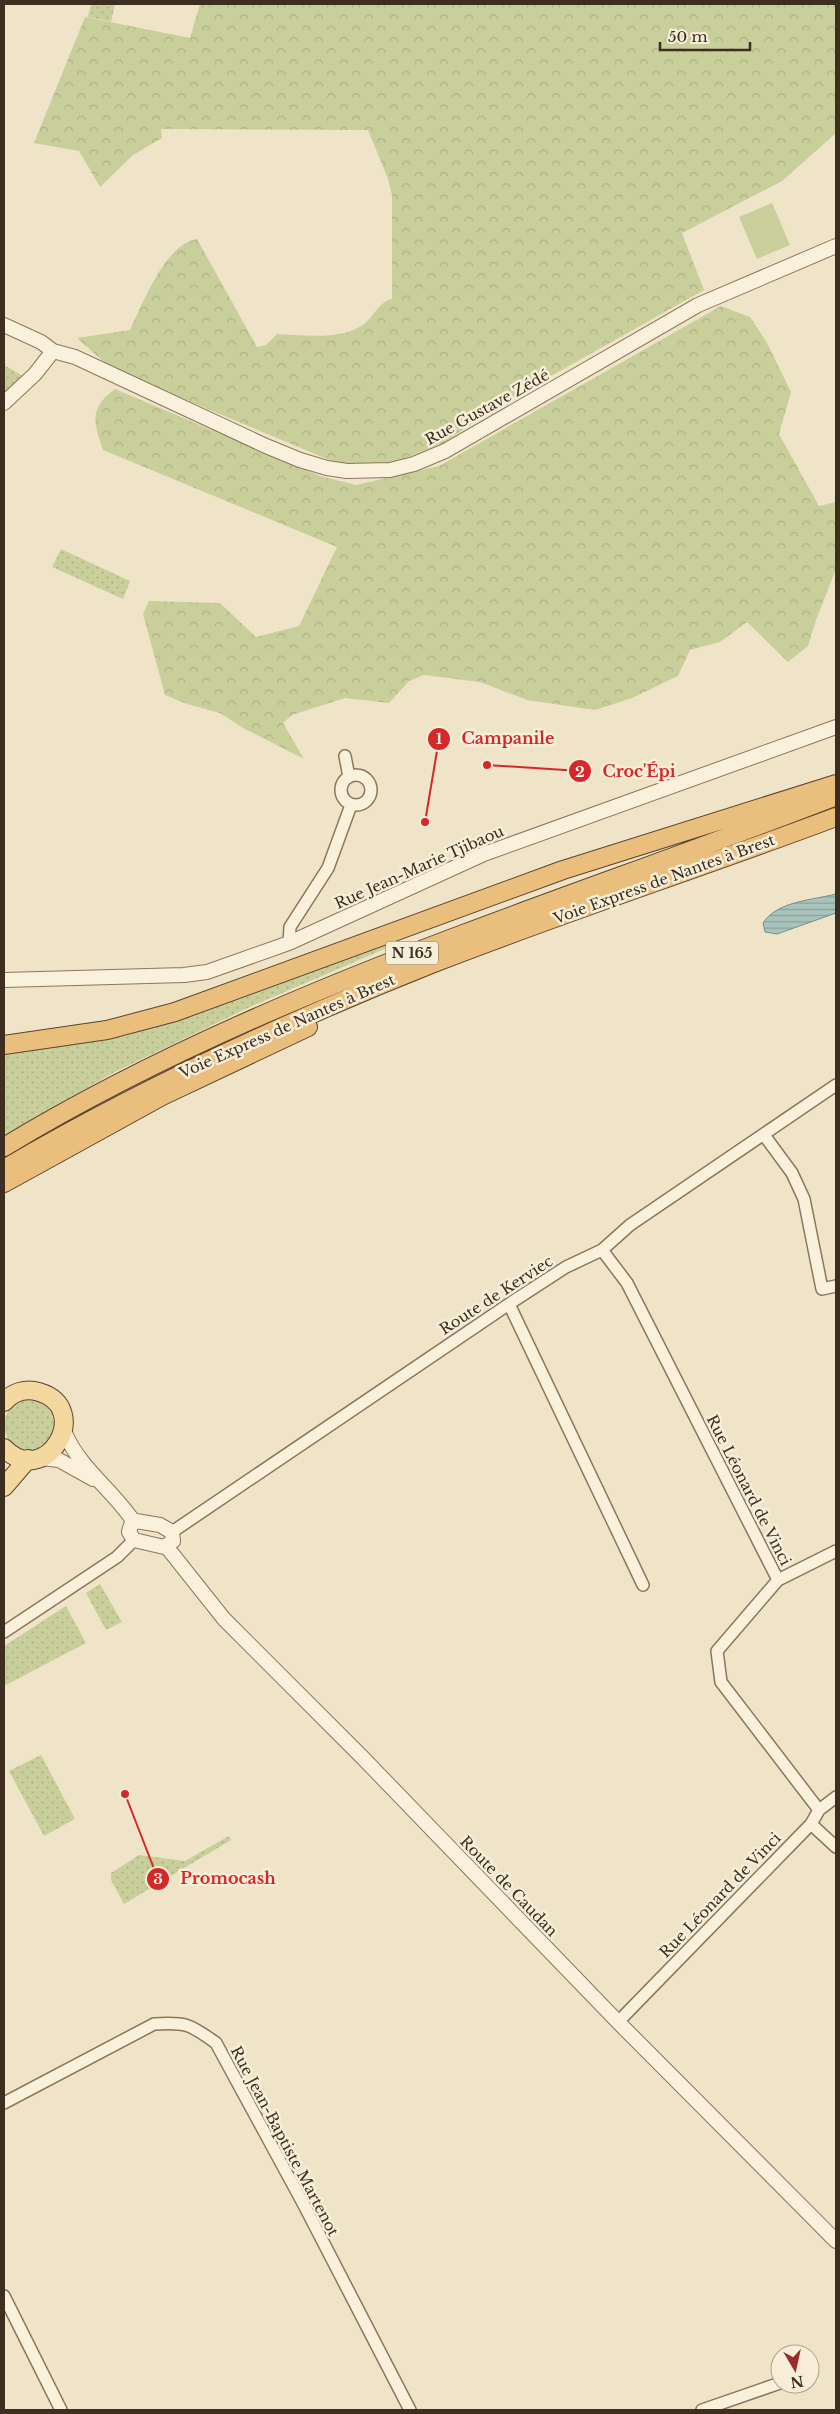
<svg xmlns="http://www.w3.org/2000/svg" width="840" height="2414" font-family="'Libre Baskerville',serif">
<style>
.grass{fill:url(#grass-dots)}
.forest{fill:url(#forest-crowns)}
.pitch{fill:#c9cf9b}
.water{fill:url(#water-rules);stroke:#6f938a}
.lines{fill:none;stroke-linecap:round;stroke-linejoin:round}
.minor-casing{stroke:#8d765c;stroke-width:14}
.tertiary-casing{stroke:#8d765c;stroke-width:16}
.primary-casing{stroke:#5b4430;stroke-width:20}
.trunk-casing{stroke:#5b4430;stroke-width:20}
.minor{stroke:#faf1dc;stroke-width:11}
.tertiary{stroke:#faf1dc;stroke-width:14}
.primary{stroke:#f3d9a0;stroke-width:18}
.trunk{stroke:#eabe7c;stroke-width:18}
.labels{text-anchor:middle;dominant-baseline:central;stroke-width:5;stroke-linejoin:round;paint-order:stroke}
.shield{fill:#f7eed8;stroke:#756857;stroke-width:1}
.shield-label{font-size:14px;font-weight:bold;fill:#3d2e20}
.street-label{font-size:15px;fill:#3d2e20;stroke:#f7eed8}
.leader{fill:none;stroke:#d62828;stroke-width:2}
.callout-dot{fill:#d62828;stroke:#f7eed8;stroke-width:2}
.mark-label{font-size:15px;text-anchor:middle;font-weight:bold;fill:#fff}
.callout-label{font-size:16px;text-anchor:middle;font-weight:bold;fill:#d62828;stroke:#f7eed8;stroke-width:5;stroke-linejoin:round;paint-order:stroke}
</style>
<defs>
<pattern id="grass-dots" width="8" height="8" patternUnits="userSpaceOnUse" patternTransform="scale(1.25)"><rect width="8" height="8" fill="#c9cf9b"/><path d="M2 2h.1M6 6h.1" fill="none" stroke="#aeb285" stroke-width="1.8" stroke-linecap="round"/></pattern>
<pattern id="forest-crowns" width="20" height="18" patternUnits="userSpaceOnUse" patternTransform="scale(1.25)"><rect width="20" height="18" fill="#c9cf9b"/><path d="M2 6a3 3 0 1 1 6 0M12 15a3 3 0 1 1 6 0" fill="none" stroke="#aeb285"/></pattern>
<pattern id="water-rules" width="6" height="5" patternUnits="userSpaceOnUse" patternTransform="scale(1.25)"><rect width="6" height="5" fill="#a9c4bc"/><path d="M0 2.5h6" fill="none" stroke="#8ba098"/></pattern>
</defs>
<rect width="100%" height="100%" fill="#f0e4c8"/>
<path class="grass" d="M 91,4 L 115,4 L 111,22 L 88,17 Z
M 4,365 L 23,376 L 4,395 Z
M 61,549 L 130,581 L 123,599 L 52,567 Z
M 390,940 L 394,945 L 250,1007 L 113,1073 L 4,1137 L 4,1053 L 125,1036 L 249,994 Z
M4 1425a25 25 0 1 1 50 0a25 25 0 1 1-50 0Z
M 100,1584 L 122,1622 L 106,1630 L 86,1593 Z
M 66,1606 L 86,1643 L 4,1686 L 4,1646 Z
M 41,1755 L 75,1819 L 44,1836 L 9,1771 Z
M 229,1836 L 231,1840 L 124,1904 L 111,1880 L 111,1873 L 139,1855 L 185,1861 Z"/>
<path class="forest" d="M 200,4 L 836,4 L 836,133 L 782,181 L 682,233 L 704,290 L 503,403 L 443,443 L 391,464 L 339,464 L 112,369 L 77,338 L 130,330 C 143,303 165,244 197,239 L 257,347 L 266,345 L 277,334 C 303,335 341,341 364,324 C 374,316 379,302 392,299 L 392,195 L 388,179 L 368,130 L 161,129 L 162,138 L 133,155 L 100,187 L 79,151 L 34,143 L 85,17 L 190,38 Z
M 721,306 L 750,317 L 766,341 L 791,392 L 779,434 L 819,506 L 836,502 L 836,569 L 816,620 L 808,646 L 788,662 L 747,622 L 720,642 L 690,650 L 678,676 L 632,698 L 595,710 L 527,700 L 480,682 L 424,675 L 409,681 L 389,703 L 345,698 L 292,715 L 283,723 L 304,759 L 243,728 L 220,713 L 187,704 L 165,695 L 143,614 L 149,601 L 220,603 L 256,637 L 299,626 L 337,547 L 103,450 C 94,422 88,409 115,389 L 320,476 L 356,485 L 439,466 Z"/>
<path class="pitch" d="M 772,203 L 790,245 L 757,259 L 739,217 Z"/>
<path class="water" d="M 836,894 L 836,913 L 777,934 L 765,932 L 763,923 C 777,901 813,900 836,894 Z"/>
<g class="lines">
<defs>
<path id="minor" d="M 345,756 L 349,777
M341 790a15 15 0 1 1 30 0a15 15 0 1 1-30 0Z
M 289,943 L 290,927 L 328,868 L 351,805
M 764,1135 L 792,1173 L 804,1199 L 822,1289 L 836,1286
M 602,1250 L 627,1283 L 778,1580 L 717,1651 L 721,1682 L 819,1810 L 811,1824 L 618,2022
M 509,1304 L 643,1585
M 172,1532 L 509,1304 L 566,1267 L 602,1250 L 630,1225 L 836,1085
M 778,1580 L 836,1551
M 4,1632 L 117,1557 L 134,1540
M 819,1810 L 836,1797
M 811,1824 L 836,1847
M 4,2103 L 154,2024 C 186,2022 190,2024 216,2043 L 304,2205 L 410,2410
M 4,2296 L 61,2410
M 702,2410 L 780,2383"/>
<path id="tertiary" d="M 4,325 L 41,342 L 53,351 L 75,357 L 266,446 L 300,460 L 327,468 L 347,471 L 390,470 L 414,464 L 445,451 L 698,305 L 836,246
M 4,403 L 35,374 L 53,351
M 4,980 L 184,975 L 207,972 L 289,943 L 484,854 L 836,727
M 64,1431 C 79,1468 113,1490 134,1522
M 41,1458 L 59,1460 L 93,1479
M 136,1521 L 160,1525 L 172,1532 L 173,1541 L 164,1547 L 134,1540 L 129,1532 L 131,1525 Z
M 166,1546 L 224,1619 L 363,1758 L 618,2022 L 836,2241"/>
<path id="primary" d="M 4,1402 C 13,1392 26,1388 39,1392 C 94,1408 46,1491 4,1448
M 4,1487 L 28,1459"/>
<path id="trunk" d="M 4,1045 L 107,1030 L 175,1012 L 563,870 L 836,784
M 4,1147 C 263,990 556,905 836,796
M 4,1169 C 142,1088 286,1022 434,963 C 567,911 703,867 836,817
M 4,1183 L 162,1096 L 308,1027"/>
</defs>
<use href="#minor" class="minor-casing"/>
<use href="#tertiary" class="tertiary-casing"/>
<use href="#primary" class="primary-casing"/>
<use href="#trunk" class="trunk-casing"/>
<use href="#minor" class="minor"/>
<use href="#tertiary" class="tertiary"/>
<use href="#primary" class="primary"/>
<use href="#trunk" class="trunk"/>
</g>
<g class="labels">
<rect class="shield" x="386" y="941.5" width="52" height="23" rx="4"/>
<g class="shield-label">
<text x="412" y="953">N 165</text>
</g>
<g class="street-label">
<text transform="translate(487 407) rotate(-29)">Rue Gustave Zédé</text>
<text transform="translate(419 867) rotate(-24)">Rue Jean-Marie Tjibaou</text>
<text transform="translate(664 879) rotate(-20)">Voie Express de Nantes à Brest</text>
<text transform="translate(287 1026) rotate(-24)">Voie Express de Nantes à Brest</text>
<text transform="translate(496 1295) rotate(-33)">Route de Kerviec</text>
<text transform="translate(749 1490) rotate(63)">Rue Léonard de Vinci</text>
<text transform="translate(509 1886) rotate(46)">Route de Caudan</text>
<text transform="translate(720 1895) rotate(-46)">Rue Léonard de Vinci</text>
<text transform="translate(285 2141) rotate(62)">Rue Jean-Baptiste Martenot</text>
</g>
</g>
<path class="leader" d="M425 822L439 739M487 765L580 771M125 1794L158 1879"/>
<g class="callout-dot">
<circle cx="425" cy="822" r="5"/>
<circle cx="487" cy="765" r="5"/>
<circle cx="125" cy="1794" r="5"/>
<circle cx="439" cy="739" r="12"/>
<circle cx="580" cy="771" r="12"/>
<circle cx="158" cy="1879" r="12"/>
</g>
<g class="mark-label">
<text x="439" y="744">1</text>
<text x="580" y="777">2</text>
<text x="158" y="1884">3</text>
</g>
<g class="callout-label">
<text x="508" y="744">Campanile</text>
<text x="639" y="777">Croc'Épi</text>
<text x="228" y="1884">Promocash</text>
</g>
<rect width="840" height="2414" fill="none" stroke="#3d2e20" stroke-width="10"/>
<g transform="translate(795 2369) rotate(171)"><circle r="24" fill="#f7eed8" stroke="#ada18e"/>
<path d="M0-4L9 19L0 12L-9 19Z" fill="#9e2a2b"/>
<text y="-8" font-size="14" font-weight="bold" text-anchor="middle" fill="#3d2e20">N</text>
</g>
<path d="M660 42v8h90v-8" fill="none" stroke="#3d2e20" stroke-width="2.5"/>
<text x="668" y="42" font-size="15" fill="#3d2e20" stroke="#f7eed8" stroke-width="4" paint-order="stroke">50 m</text>
</svg>
